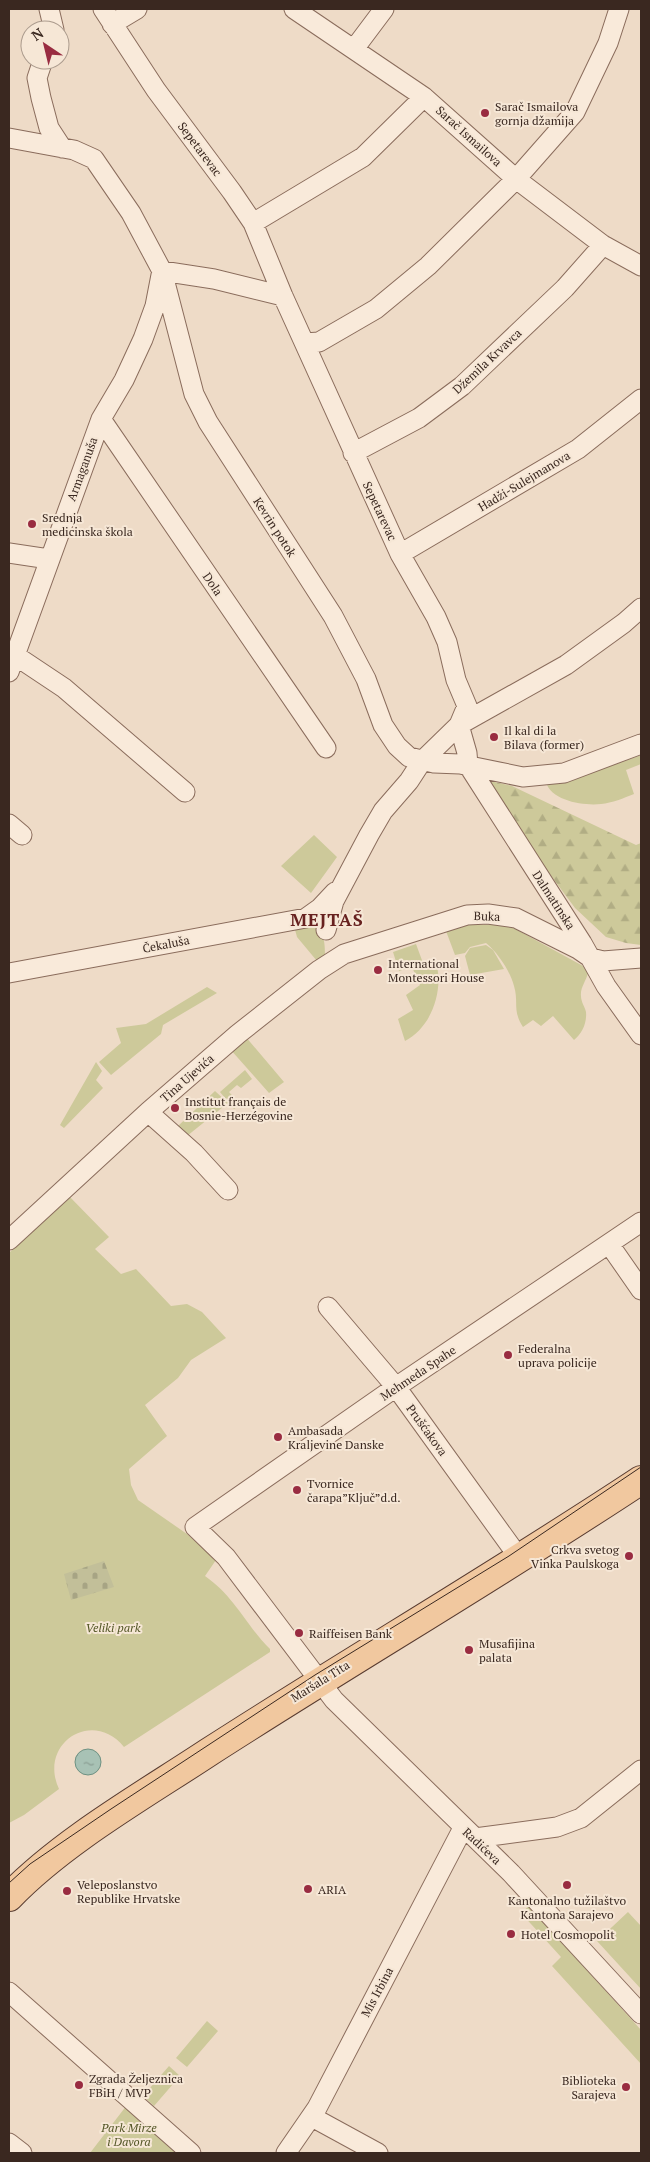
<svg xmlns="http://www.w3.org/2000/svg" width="650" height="2162" font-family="'PT Serif',serif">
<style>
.green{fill:#cdc99a}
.forest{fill:url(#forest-firs)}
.cemetery{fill:url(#cemetery-stones)}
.water{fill:url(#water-ripples);stroke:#6e9182}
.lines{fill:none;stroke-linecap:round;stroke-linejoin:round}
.minor-casing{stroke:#8a6c5c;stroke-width:21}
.primary-casing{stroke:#583b30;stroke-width:30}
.minor{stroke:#f9eada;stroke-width:19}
.primary{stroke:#f1c89f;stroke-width:28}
.tram{stroke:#3a2820;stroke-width:1}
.poi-dot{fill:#992c41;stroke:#f6e7d6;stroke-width:2}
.labels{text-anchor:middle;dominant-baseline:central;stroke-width:4;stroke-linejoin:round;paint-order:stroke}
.poi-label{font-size:12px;fill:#3a2820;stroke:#f6e7d6;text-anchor:start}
.street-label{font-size:12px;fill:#3a2820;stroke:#f6e7d6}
.park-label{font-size:12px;font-style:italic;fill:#535626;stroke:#f6e7d6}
.district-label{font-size:18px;font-weight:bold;letter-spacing:1px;fill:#67211f;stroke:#f6e7d6}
</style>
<defs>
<pattern id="forest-firs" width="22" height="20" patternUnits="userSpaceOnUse" patternTransform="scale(1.25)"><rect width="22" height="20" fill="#cdc99a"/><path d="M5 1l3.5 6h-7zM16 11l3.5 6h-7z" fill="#b1ad84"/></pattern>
<pattern id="cemetery-stones" width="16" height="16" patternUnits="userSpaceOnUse" patternTransform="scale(1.25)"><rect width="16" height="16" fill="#c2bf99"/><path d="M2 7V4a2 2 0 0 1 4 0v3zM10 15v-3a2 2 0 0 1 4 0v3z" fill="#a7a484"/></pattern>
<pattern id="water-ripples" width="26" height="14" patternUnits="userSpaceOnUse" patternTransform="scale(1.25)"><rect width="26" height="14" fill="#a8c2b5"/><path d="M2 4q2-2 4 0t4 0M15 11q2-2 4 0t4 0" fill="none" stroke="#8a9e93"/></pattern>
</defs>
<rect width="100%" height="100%" fill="#eedbc7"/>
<path class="green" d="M 641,755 L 641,764 L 626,770 L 634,794 C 624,798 612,803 601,804 C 584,806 551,801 546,782 C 580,779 610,766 641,755 Z
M 314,835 L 337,857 L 311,893 L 281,866 Z
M 308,923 C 323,928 325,939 325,954 L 317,961 L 297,937 L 294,926 Z
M 506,924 L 583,966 L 588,973 C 586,981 580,988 581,996 C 581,1002 585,1007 586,1012 C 587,1023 582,1034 574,1040 L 553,1016 L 541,1026 L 533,1020 L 523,1027 C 512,1010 519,1003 514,986 C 510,971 498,953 486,943 L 470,947 L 465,953 L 455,955 L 446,931 L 468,925 Z
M 416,944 L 423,963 L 436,962 C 444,990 432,1027 405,1041 L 398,1019 L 413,1010 L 406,995 L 420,985 L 412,967 L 399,971 L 393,952 Z
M 486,945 L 493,950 L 504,969 L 470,975 L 465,956 L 470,948 Z
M 207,987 L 217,993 L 163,1025 L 161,1034 L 111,1075 L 99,1062 L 121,1043 L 116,1028 L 146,1024 Z
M 245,1036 L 284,1082 L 269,1093 L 230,1049 Z
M 96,1062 L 102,1071 L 96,1080 L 103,1088 L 64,1128 L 60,1125 Z
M 245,1070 L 252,1079 L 241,1088 L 237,1085 L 229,1092 L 238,1102 L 242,1099 L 244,1102 L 234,1109 L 220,1092 Z
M 215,1091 L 228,1103 L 187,1136 L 178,1126 Z
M 68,1195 L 109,1237 L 95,1249 L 121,1274 L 136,1269 L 171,1306 L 187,1304 L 202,1312 L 226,1338 L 191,1360 L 178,1378 L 145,1405 L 167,1436 L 129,1469 L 131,1485 L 138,1500 L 187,1534 L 216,1560 L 205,1576 C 235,1597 245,1624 270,1649 L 270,1652 L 124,1747 C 92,1708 38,1744 59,1789 L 24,1815 L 9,1823 L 9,1253 Z
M 529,1906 L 641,2030 L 641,2064 L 552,1966 L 561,1957 L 521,1913 Z
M 628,1912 L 641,1926 L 641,1989 L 597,1941 Z
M 207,2021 L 218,2031 L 187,2067 L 176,2058 Z
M 169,2066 L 180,2076 L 154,2106 L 143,2096 Z
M 127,2105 L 181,2153 L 90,2153 Z"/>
<path class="forest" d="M 486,780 L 512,786 L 636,845 L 641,843 L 641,945 L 626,943 L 606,937 L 575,908 L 496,802 Z"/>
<path class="cemetery" d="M 104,1561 L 114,1587 L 71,1600 L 64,1574 Z"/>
<path class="water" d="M75 1762a13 13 0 1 1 26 0a13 13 0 1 1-26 0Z"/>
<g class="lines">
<defs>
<path id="minor" d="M 49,9 L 54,30
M 103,9 L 156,90 L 232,192 L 253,223 L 283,296 L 400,554 L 436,617 L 447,642 L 456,680 L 467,706 L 459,725
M 294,9 L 424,97 L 516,179 L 603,245 L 641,266
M 112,24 L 137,9
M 354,49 L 384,9
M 43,60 L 37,78 L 41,98 L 49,128 L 62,148
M 9,138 L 74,150 L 94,159 L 131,213 L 162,271 L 194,394 L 208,422 L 333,616 L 366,679 L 383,725 L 397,746 L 409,757 L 434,763 L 460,764 L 523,777 L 564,773 L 641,744
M 253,223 L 363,157 L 424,97
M 162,271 L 214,279 L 283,296
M 305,343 L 319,342 L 376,309 L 428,266 L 516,179 L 575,112 L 608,43 L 619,9
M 101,419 L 326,748
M 353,453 L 419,418 L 462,386 L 565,288 L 603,245
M 9,553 L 49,559
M 400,554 L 578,449 L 641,399
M 16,656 L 64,688 L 185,792
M 9,672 L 101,419 L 124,380 L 143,339 L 155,306 L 161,275
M 459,725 L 467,753 L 468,765
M 468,765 L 582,943 L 606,986 L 641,1035
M 9,824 L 22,835
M 326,930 L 334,901 L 369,835 L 383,811 L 409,781 L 422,761 L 459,725 L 566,665 L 624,623 L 641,608
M 9,973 L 306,918 L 320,908 L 335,892
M 148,1112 L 194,1153 L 228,1190
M 641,1222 L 396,1387 L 195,1527 L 226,1557 L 334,1700 L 511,1873 L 641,2014
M 9,1240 L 148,1112 L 238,1034 L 319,970 L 344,954 L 467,915 L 488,914 L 516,918 L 578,949 L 591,958 L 603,961 L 641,958
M 609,1244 L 641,1290
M 328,1307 L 396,1387 L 520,1559
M 475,1838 L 557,1827 L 581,1818 L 641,1770
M 9,1992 L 191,2153
M 312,2117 L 378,2153
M 9,2143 L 22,2153
M 286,2153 L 317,2108 L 463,1828"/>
<path id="primary" d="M 9,1897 C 63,1841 144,1795 209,1752 C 352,1660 499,1574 641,1480"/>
</defs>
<use href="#minor" class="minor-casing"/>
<use href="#primary" class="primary-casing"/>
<use href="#minor" class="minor"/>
<use href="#primary" class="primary"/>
<path class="tram" d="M 9,1883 L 30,1864 L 111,1809 L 315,1675 L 509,1556 L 641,1467"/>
</g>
<g class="poi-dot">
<circle cx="485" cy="113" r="5"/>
<circle cx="32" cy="524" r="5"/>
<circle cx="494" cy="737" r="5"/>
<circle cx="378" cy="970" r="5"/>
<circle cx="175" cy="1108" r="5"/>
<circle cx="508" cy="1355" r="5"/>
<circle cx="278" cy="1437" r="5"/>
<circle cx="297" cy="1490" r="5"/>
<circle cx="629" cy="1556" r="5"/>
<circle cx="299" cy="1633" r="5"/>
<circle cx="469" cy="1650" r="5"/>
<circle cx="567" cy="1885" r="5"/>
<circle cx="308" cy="1889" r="5"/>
<circle cx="67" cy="1891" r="5"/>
<circle cx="511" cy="1934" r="5"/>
<circle cx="79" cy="2085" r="5"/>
<circle cx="626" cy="2087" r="5"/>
</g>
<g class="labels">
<g class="poi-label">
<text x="495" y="106">Sarač Ismailova<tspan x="495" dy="14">gornja džamija</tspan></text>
<text x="42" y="517">Srednja<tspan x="42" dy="14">medicinska škola</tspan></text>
<text x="504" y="730">Il kal di la<tspan x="504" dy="14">Bilava (former)</tspan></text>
<text x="388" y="963">International<tspan x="388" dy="14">Montessori House</tspan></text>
<text x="185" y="1101">Institut français de<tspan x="185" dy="14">Bosnie-Herzégovine</tspan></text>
<text x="518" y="1348">Federalna<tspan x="518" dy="14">uprava policije</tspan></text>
<text x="288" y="1430">Ambasada<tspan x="288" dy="14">Kraljevine Danske</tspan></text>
<text x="307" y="1483">Tvornice<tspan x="307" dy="14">čarapa”Ključ”d.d.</tspan></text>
<text x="619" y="1549" text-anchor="end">Crkva svetog<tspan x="619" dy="14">Vinka Paulskoga</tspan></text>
<text x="309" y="1633">Raiffeisen Bank</text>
<text x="479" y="1643">Musafijina<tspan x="479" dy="14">palata</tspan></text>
<text x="77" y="1884">Veleposlanstvo<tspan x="77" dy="14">Republike Hrvatske</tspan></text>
<text x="318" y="1889">ARIA</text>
<text x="567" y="1900" text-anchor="middle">Kantonalno tužilaštvo<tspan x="567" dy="14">Kantona Sarajevo</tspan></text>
<text x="521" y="1934">Hotel Cosmopolit</text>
<text x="89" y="2078">Zgrada Željeznica<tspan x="89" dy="14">FBiH / MVP</tspan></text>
<text x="616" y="2080" text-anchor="end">Biblioteka<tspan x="616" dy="14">Sarajeva</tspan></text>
</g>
<g class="street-label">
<text transform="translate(469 136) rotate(42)">Sarač Ismailova</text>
<text transform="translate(200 149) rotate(53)">Sepetarevac</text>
<text transform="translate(487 361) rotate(-43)">Džemila Krvavca</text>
<text transform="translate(82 469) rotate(-70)">Armaganuša</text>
<text transform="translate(524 481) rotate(-31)">Hadži-Sulejmanova</text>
<text transform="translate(380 511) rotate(65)">Sepetarevac</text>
<text transform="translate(275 527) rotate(57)">Kevrin potok</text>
<text transform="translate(213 584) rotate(56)">Dola</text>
<text transform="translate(554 900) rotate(57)">Dalmatinska</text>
<text transform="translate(487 916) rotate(2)">Buka</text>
<text transform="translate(166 944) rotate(-11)">Čekaluša</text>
<text transform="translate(187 1078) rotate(-41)">Tina Ujevića</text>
<text transform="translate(418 1373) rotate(-34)">Mehmeda Spahe</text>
<text transform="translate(427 1430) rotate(54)">Prušćakova</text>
<text transform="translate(320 1681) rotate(-32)">Maršala Tita</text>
<text transform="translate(482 1846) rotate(43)">Radićeva</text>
<text transform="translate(377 1992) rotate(-62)">Mis Irbina</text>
</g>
<g class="park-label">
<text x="113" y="1627">Veliki park</text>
<text x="129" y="2127">Park Mirze<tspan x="129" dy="14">i Davora</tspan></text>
</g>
<g class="district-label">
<text x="327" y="919">MEJTAŠ</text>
</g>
</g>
<rect width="650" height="2162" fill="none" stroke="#3a2820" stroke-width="20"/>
<g transform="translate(45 45) rotate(325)"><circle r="24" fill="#f6e7d6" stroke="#ab9b8d"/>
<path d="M0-4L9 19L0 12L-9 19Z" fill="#992c41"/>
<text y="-8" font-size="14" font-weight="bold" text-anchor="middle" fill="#3a2820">N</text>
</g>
</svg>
